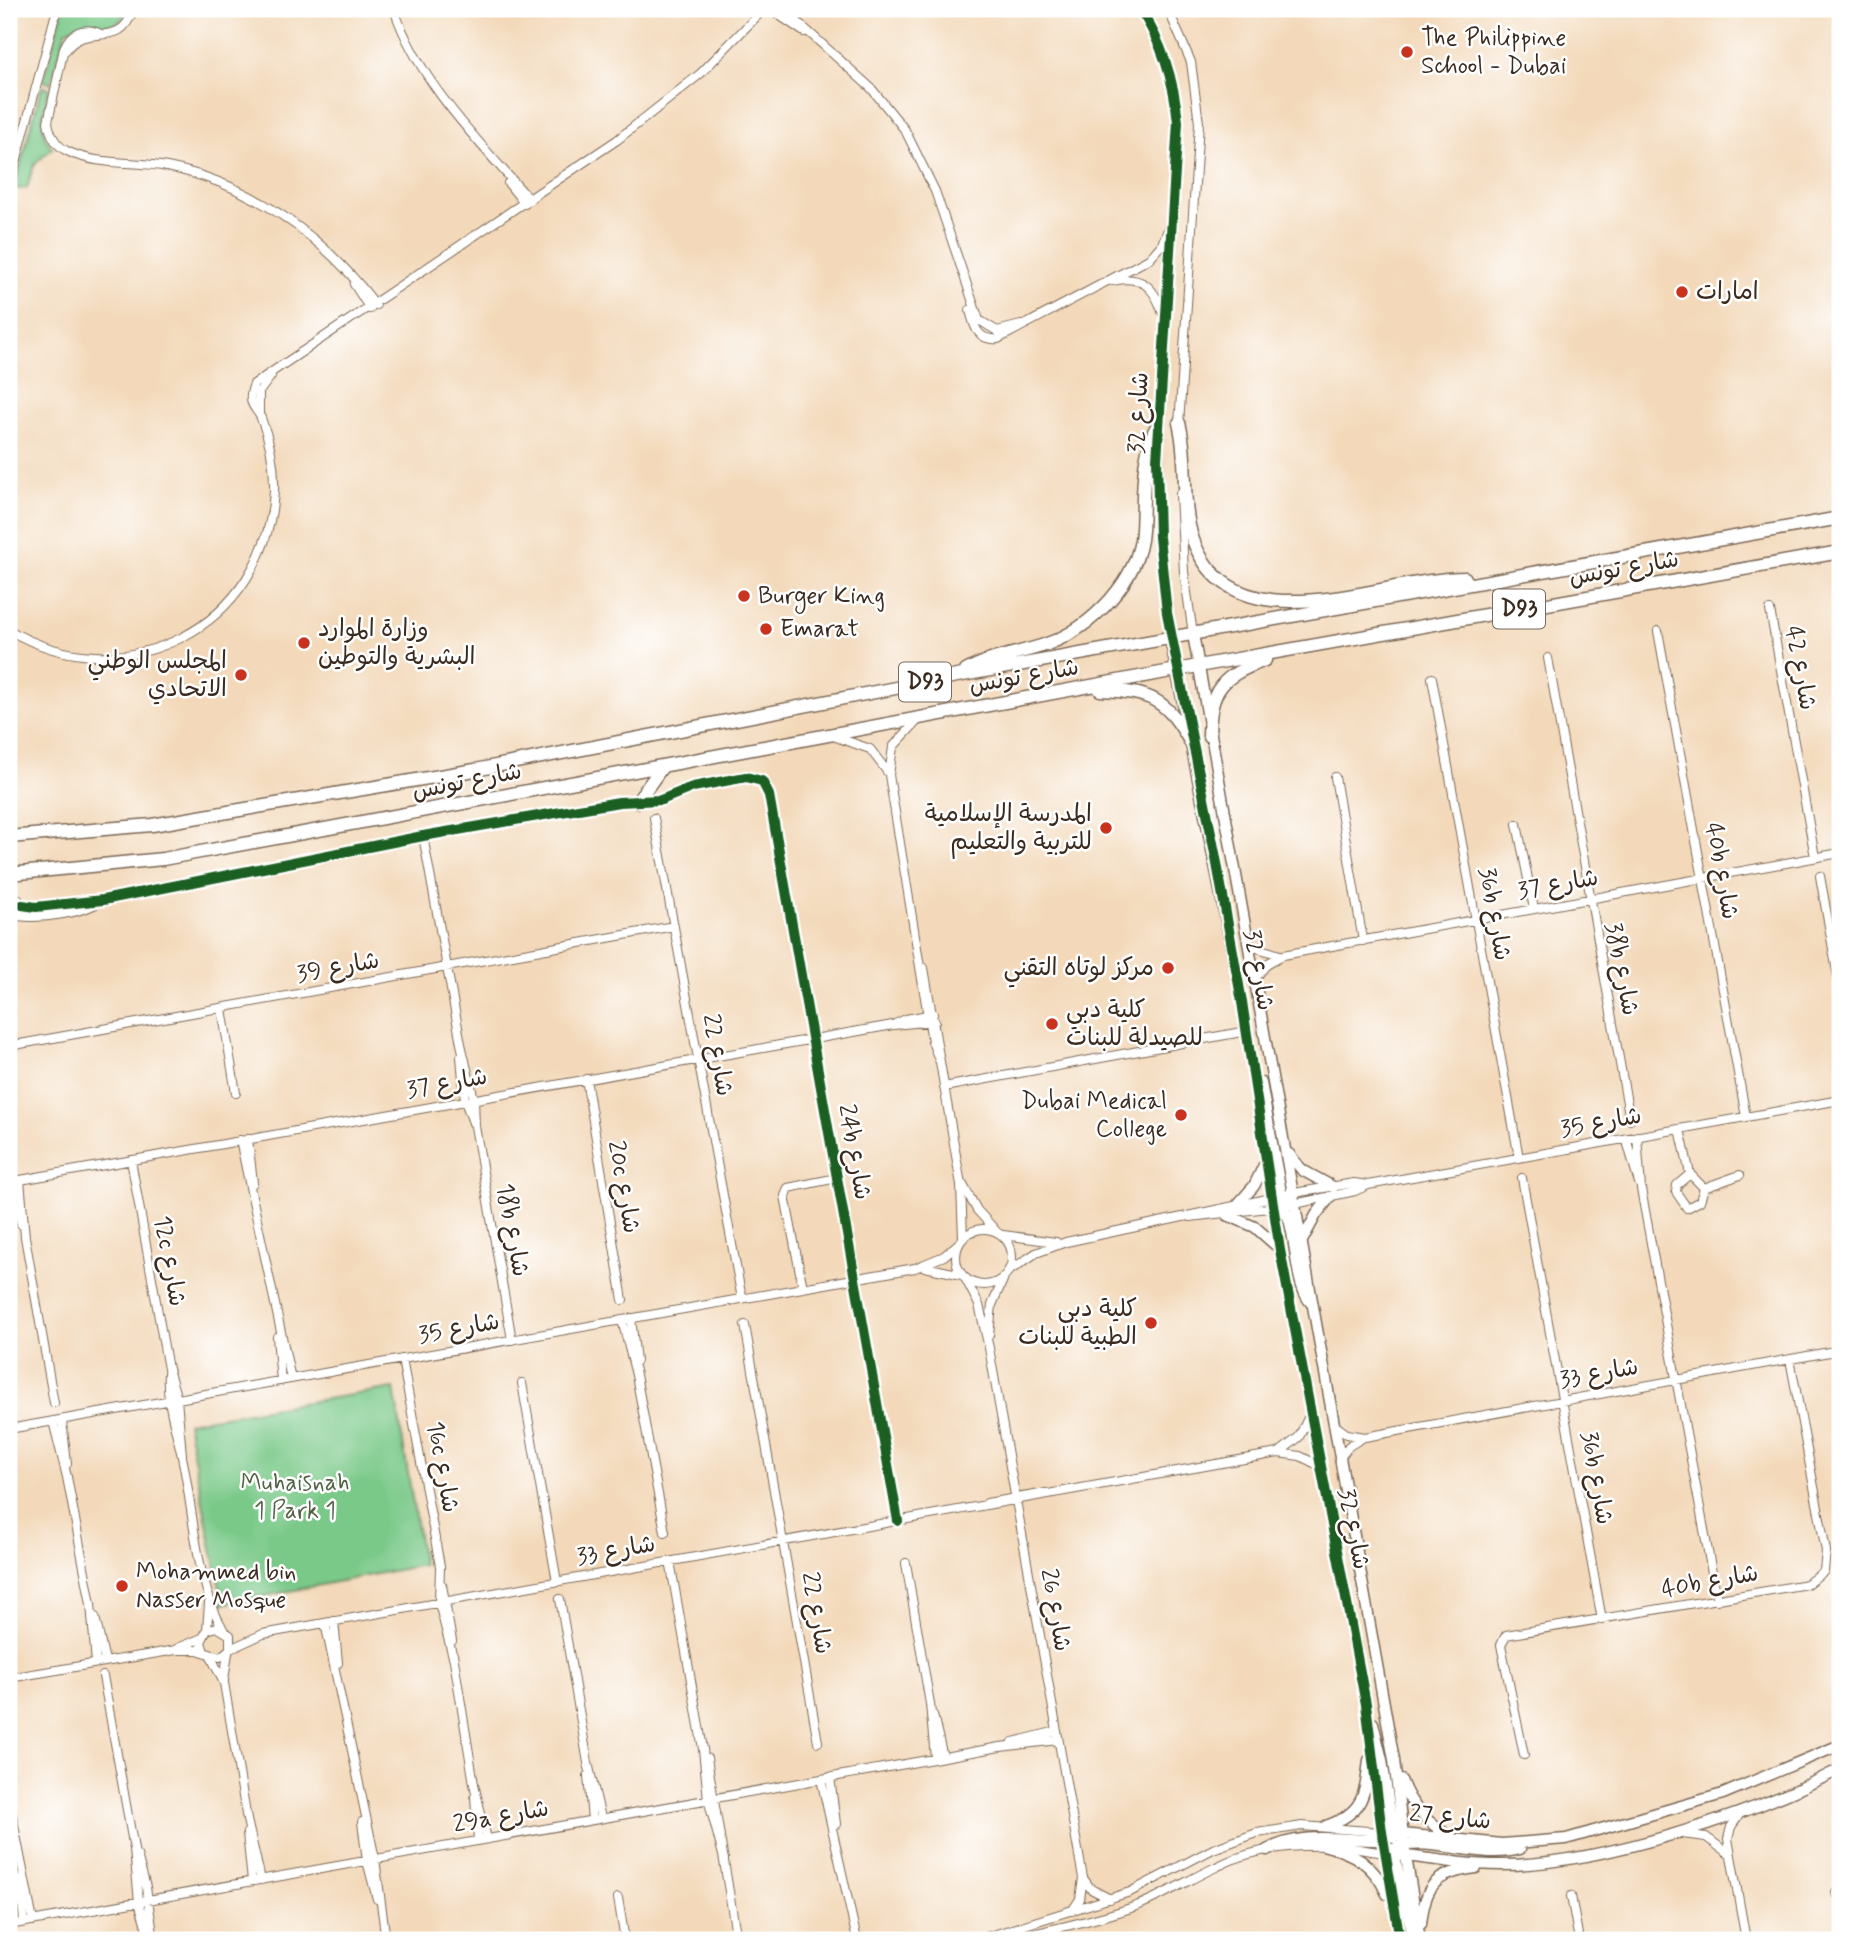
<svg xmlns="http://www.w3.org/2000/svg" width="1849" height="1949" font-family="Mynerve,'Playpen Sans Arabic',sans-serif">
<style>
.green{fill:#7ac989;stroke:#5a7a54;stroke-width:2}
.lines{fill:none;stroke-linecap:round;stroke-linejoin:round}
.street-casing{stroke:#7b6755;stroke-width:10}
.secondary-casing{stroke:#7b6755;stroke-width:13}
.primary-casing{stroke:#7b6755;stroke-width:15}
.street{stroke:#fff;stroke-width:8}
.secondary{stroke:#fff;stroke-width:10}
.primary{stroke:#fff;stroke-width:12}
.cycleway-casing{stroke:#fff;stroke-width:15}
.cycleway{stroke:#1b5e20;stroke-width:10}
.poi-dot{fill:#c8321e;stroke:#fff;stroke-width:2.5}
.labels{text-anchor:middle;dominant-baseline:central;stroke-width:5;stroke-linejoin:round;paint-order:stroke}
.shield{fill:#fff;stroke:#766a62;stroke-width:2}
.shield-label{font-size:23px;font-weight:bold;fill:#3b2a1e}
.poi-label{font-size:24px;fill:#3b2a1e;stroke:#fff;text-anchor:start}
.street-label{font-size:24px;fill:#3b2a1e;stroke:#fff}
.park-label{font-size:24px;fill:#516243;stroke:#fff}
</style>
<rect width="100%" height="100%" fill="#fff"/>
<filter id="ink" filterUnits="userSpaceOnUse"><feTurbulence type="fractalNoise" baseFrequency=".0143" numOctaves="2"/><feDisplacementMap in="SourceGraphic" scale="14" xChannelSelector="R" yChannelSelector="G"/><feConvolveMatrix kernelMatrix="1 2 1 2 8 2 1 2 1" color-interpolation-filters="sRGB"/></filter>
<filter id="wash" filterUnits="userSpaceOnUse"><feTurbulence type="fractalNoise" baseFrequency=".00686" numOctaves="4" result="noise"/><feDisplacementMap in="SourceGraphic" scale="28" xChannelSelector="R" yChannelSelector="G"/><feGaussianBlur stdDeviation="1.57" result="paint"/><feColorMatrix in="noise" values="0 0 0 0 0 0 0 0 0 0 0 0 0 0 0 0 0 1.4 0 .05"/><feComposite in="paint" operator="in"/></filter>
<g filter="url(#wash)">
<rect width="100%" height="100%" fill="#f3d9ba"/>
<path class="green" d="M 63,9 L 126,9 C 117,41 86,16 66,31 L 51,83 L 43,81 Z
M 42,86 L 49,88 C 44,109 36,130 52,148 L 34,165 L 27,188 L 14,189 Z
M 394,1388 L 423,1565 L 223,1604 L 187,1422 Z"/>
</g>
<g filter="url(#ink)">
<g class="lines">
<defs>
<path id="street" d="M 394,9 C 419,83 480,143 530,200
M 770,9 L 804,32
M 783,9 L 871,88 L 905,130 L 935,191 L 979,320 L 997,331 L 1021,325
M 1140,9 C 1163,44 1174,80 1178,122 C 1173,295 1144,465 1170,638
M 1168,9 L 1191,62 L 1199,123 L 1179,425
M 101,34 C 84,26 71,31 64,48 L 48,122 C 50,134 55,145 67,151 C 96,166 136,161 167,167 C 253,184 324,237 376,305
M 66,50 C 89,20 121,52 133,9
M 508,183 L 525,204
M 9,188 L 57,9
M 1112,281 C 1141,274 1155,287 1163,314
M 354,284 L 370,309
M 970,310 C 974,327 978,341 998,339 L 1149,259 L 1162,244 L 1168,229
M 259,414 L 259,392 L 271,376
M 1180,494 L 1184,572 L 1193,634
M 1770,610 L 1815,857
M 9,630 C 125,698 266,628 274,491 C 275,466 270,441 261,418 C 258,411 252,407 251,400 C 250,394 252,389 254,384 L 617,140 L 700,74 L 764,9
M 1658,631 L 1746,1117
M 1548,658 L 1630,1120
M 1432,678 L 1519,1158
M 919,719 L 893,747 L 889,775 L 932,1041 L 939,1060
M 833,736 L 870,749 L 889,774
M 1335,777 L 1363,941
M 654,818 L 742,1299
M 1517,824 L 1534,909
M 423,836 L 461,1044 L 474,1099 L 475,1126 L 512,1340
M 1820,876 L 1840,988
M 9,898 L 18,899 L 22,905 L 18,916 L 9,916
M 22,905 L 36,907 L 103,900 L 423,836 L 619,802 L 661,800 L 693,787 L 746,777 L 762,781 L 769,795 L 898,1521
M 18,916 C 42,919 82,914 103,900
M 1248,945 L 1280,955
M 924,968 L 961,1185 L 963,1238
M 1254,980 L 1268,963 L 1283,955 L 1840,853
M 222,1009 L 236,1093
M 893,1025 L 906,1019 L 933,1014
M 9,1046 L 674,926
M 461,1057 L 465,1101 L 473,1123
M 586,1079 L 623,1300
M 944,1087 L 1247,1031
M 1680,1129 L 1690,1174 L 1704,1188
M 9,1134 L 10,1144
M 1637,1136 L 1641,1189 L 1717,1600
M 1626,1138 L 1639,1183
M 248,1139 L 253,1183
M 240,1140 L 291,1379
M 131,1160 L 168,1369 L 177,1399 L 182,1455
M 1690,1174 L 1677,1185 L 1676,1192 L 1687,1208 L 1700,1201 L 1704,1188 L 1740,1175
M 1522,1178 L 1602,1620
M 20,1180 L 25,1237 L 54,1403
M 11,1181 L 21,1224
M 9,1182 L 893,1025 L 935,1021
M 963,1185 L 977,1210 L 996,1231
M 1288,1194 L 1354,1183 L 1368,1185 L 1840,1100
M 1290,1205 L 1355,1191 L 1368,1185
M 1190,1217 L 1277,1207
M956 1257a28 28 0 1 1 56 0a28 28 0 1 1-56 0Z
M 1003,1235 L 1056,1242
M 925,1267 L 962,1275
M 1009,1271 L 1036,1253 L 1066,1242 L 1276,1197
M 965,1278 L 979,1305 L 989,1348 L 1083,1878 L 1080,1899 L 1072,1911
M 803,1288 L 785,1196 L 788,1188 L 837,1178
M 631,1318 L 636,1361
M 622,1320 L 636,1375 L 665,1532
M 745,1325 L 818,1742
M 989,1335 L 992,1305 L 1003,1280
M 277,1337 L 281,1381
M 402,1359 L 440,1566 L 439,1603 L 453,1657
M 168,1373 C 166,1403 176,1428 182,1457 C 194,1511 195,1581 223,1629
M 522,1383 L 557,1582
M 62,1420 L 67,1464
M 53,1421 L 67,1477 L 91,1604 L 96,1663
M 1333,1424 L 1347,1434 L 1365,1437 L 1840,1350
M 9,1429 L 915,1268 L 944,1256 L 960,1242
M 1280,1452 L 1299,1437 L 1310,1414
M 1339,1459 L 1349,1446 L 1362,1438
M 987,1503 L 1046,1493
M 670,1561 L 703,1749 L 708,1799 L 724,1859
M 906,1563 L 930,1704 L 935,1758
M 442,1585 L 452,1641
M 560,1599 L 588,1763 L 601,1818
M 95,1617 L 105,1661
M 334,1621 L 338,1663
M 325,1623 L 375,1859 L 386,1940
M 207,1630 L 209,1603
M 178,1648 L 202,1638
M 230,1649 L 263,1634 L 1278,1453 L 1300,1456 L 1320,1466
M 453,1654 L 474,1784 L 487,1839
M 211,1657 L 224,1683 L 247,1820 L 261,1880
M 103,1676 L 134,1849 L 139,1902 L 150,1940
M 9,1678 L 176,1650 L 197,1650 L 220,1657 L 230,1649 L 230,1635 L 217,1627 L 207,1630 L 201,1642 L 204,1652
M 224,1680 L 228,1653
M 933,1715 L 943,1757
M 1013,1742 L 1057,1731
M 1524,1755 L 1501,1645 L 1506,1635 L 1807,1584 L 1824,1571 L 1826,1551 L 1790,1359
M 707,1758 L 737,1940
M 588,1776 L 592,1820
M 830,1777 L 836,1824
M 821,1779 L 857,1940
M 475,1797 L 478,1840
M 9,1800 L 33,1921
M 1741,1812 L 1731,1827 L 1728,1839 L 1746,1940
M 362,1822 L 367,1861 L 377,1899
M 247,1833 L 252,1881
M 1682,1834 L 1706,1837 L 1729,1854
M 1339,1846 L 1385,1853
M 137,1855 L 146,1887 L 154,1940
M 1083,1878 L 1091,1889 L 1110,1899
M 20,1879 L 24,1922
M 1836,1893 L 1840,1891
M 1571,1896 L 1579,1940
M 618,1898 L 625,1940
M 9,1925 L 1000,1747 L 1058,1740
M 977,1940 L 1130,1892 L 1213,1849 L 1257,1833 L 1302,1826 L 1382,1832
M 1010,1940 C 1053,1928 1097,1921 1139,1905 C 1166,1894 1190,1879 1216,1867 C 1249,1850 1289,1845 1326,1846"/>
<path id="secondary" d="M 1193,634 L 1394,1760 L 1404,1845 L 1420,1940
M 1170,638 L 1242,1002 L 1280,1250 L 1366,1704 L 1382,1832 L 1400,1940
M 1261,1083 L 1281,1192 L 1287,1200 L 1296,1204
M 1289,1154 L 1302,1170 L 1333,1187
M 1275,1199 C 1301,1214 1289,1278 1311,1303
M 1238,1204 L 1254,1186 L 1265,1163
M 1227,1215 L 1255,1227 L 1280,1249
M 1302,1241 L 1316,1215 L 1330,1197
M 1373,1723 L 1382,1760 L 1394,1838
M 1401,1780 C 1411,1808 1429,1824 1454,1839
M 1326,1826 C 1363,1813 1365,1796 1369,1760
M 1382,1832 L 1502,1844 L 1566,1839 L 1723,1794 L 1840,1745
M 1323,1845 C 1354,1853 1374,1864 1387,1894
M 1397,1847 C 1435,1837 1479,1860 1520,1849
M 1393,1849 L 1414,1940
M 1267,1850 C 1305,1829 1346,1842 1387,1840
M 1385,1853 C 1424,1858 1463,1865 1502,1865 C 1598,1865 1755,1814 1840,1769
M 1421,1924 C 1425,1884 1436,1873 1476,1868"/>
<path id="primary" d="M 1179,423 C 1189,461 1180,503 1193,540 C 1234,650 1383,578 1465,578
M 966,671 C 991,656 1020,654 1047,644 C 1092,628 1139,580 1142,531 C 1144,495 1140,455 1159,422
M 1100,690 C 1152,692 1167,699 1192,745
M 1209,736 C 1210,688 1221,677 1265,660
M 637,802 L 662,767
M 9,837 L 152,825 L 475,770 L 957,676 L 1840,518
M 9,874 L 163,859 L 1198,666 L 1840,552"/>
</defs>
<use href="#street" class="street-casing"/>
<use href="#secondary" class="secondary-casing"/>
<use href="#primary" class="primary-casing"/>
<use href="#street" class="street"/>
<use href="#secondary" class="secondary"/>
<use href="#primary" class="primary"/>
<defs>
<path id="cycleway" d="M 1140,9 C 1163,44 1174,80 1178,122 L 1157,460 L 1159,537 L 1167,613 L 1216,858 L 1242,1002 L 1280,1250 L 1366,1704 L 1382,1832 L 1400,1940
M 22,905 L 36,907 L 103,900 L 423,836 L 619,802 L 661,800 L 693,787 L 746,777 L 762,781 L 769,795 L 898,1521"/>
</defs>
<use href="#cycleway" class="cycleway-casing"/>
<use href="#cycleway" class="cycleway"/>
</g>
</g>
<g class="poi-dot">
<circle cx="1407" cy="52" r="7"/>
<circle cx="1682" cy="292" r="7"/>
<circle cx="744" cy="596" r="7"/>
<circle cx="766" cy="629" r="7"/>
<circle cx="304" cy="643" r="7"/>
<circle cx="241" cy="675" r="7"/>
<circle cx="1106" cy="828" r="7"/>
<circle cx="1168" cy="968" r="7"/>
<circle cx="1052" cy="1024" r="7"/>
<circle cx="1181" cy="1115" r="7"/>
<circle cx="1151" cy="1323" r="7"/>
<circle cx="122" cy="1586" r="7"/>
</g>
<g class="labels">
<g class="shield">
<rect x="1493" y="589.5" width="52" height="39" rx="5"/>
<rect x="899" y="662.5" width="52" height="39" rx="5"/>
</g>
<g class="shield-label">
<text x="1519" y="609">D93</text>
<text x="925" y="682">D93</text>
</g>
<g class="poi-label">
<text x="1421" y="38">The Philippine<tspan x="1421" dy="28">School - Dubai</tspan></text>
<text x="1696" y="292">امارات</text>
<text x="758" y="596">Burger King</text>
<text x="318" y="629">وزارة الموارد<tspan x="318" dy="28">البشرية والتوطين</tspan></text>
<text x="780" y="629">Emarat</text>
<text x="227" y="661" text-anchor="end">المجلس الوطني<tspan x="227" dy="28">الاتحادي</tspan></text>
<text x="1092" y="814" text-anchor="end">المدرسة الإسلامية<tspan x="1092" dy="28">للتربية والتعليم</tspan></text>
<text x="1154" y="968" text-anchor="end">مركز لوتاه التقني</text>
<text x="1066" y="1010">كلية دبي<tspan x="1066" dy="28">للصيدلة للبنات</tspan></text>
<text x="1167" y="1101" text-anchor="end">Dubai Medical<tspan x="1167" dy="28">College</tspan></text>
<text x="1137" y="1309" text-anchor="end">كلية دبي<tspan x="1137" dy="28">الطبية للبنات</tspan></text>
<text x="136" y="1572">Mohammed bin<tspan x="136" dy="28">Nasser Mosque</tspan></text>
</g>
<g class="street-label">
<text transform="translate(1139 413) rotate(-87)">شارع 32</text>
<text transform="translate(1624 569) rotate(-10)">شارع تونس</text>
<text transform="translate(1800 668) rotate(80)">شارع 42</text>
<text transform="translate(1024 677) rotate(-10)">شارع تونس</text>
<text transform="translate(467 782) rotate(-11)">شارع تونس</text>
<text transform="translate(1721 871) rotate(80)">40b شارع</text>
<text transform="translate(1558 885) rotate(-10)">شارع 37</text>
<text transform="translate(1494 914) rotate(80)">36b شارع</text>
<text transform="translate(338 968) rotate(-10)">شارع 39</text>
<text transform="translate(1621 969) rotate(79)">38b شارع</text>
<text transform="translate(1258 970) rotate(80)">شارع 32</text>
<text transform="translate(717 1055) rotate(80)">شارع 22</text>
<text transform="translate(447 1084) rotate(-10)">شارع 37</text>
<text transform="translate(1601 1123) rotate(-10)">شارع 35</text>
<text transform="translate(854 1152) rotate(80)">24b شارع</text>
<text transform="translate(623 1187) rotate(80)">20c شارع</text>
<text transform="translate(512 1230) rotate(80)">18b شارع</text>
<text transform="translate(169 1261) rotate(80)">12c شارع</text>
<text transform="translate(459 1329) rotate(-10)">شارع 35</text>
<text transform="translate(1599 1374) rotate(-10)">شارع 33</text>
<text transform="translate(442 1467) rotate(80)">16c شارع</text>
<text transform="translate(1596 1478) rotate(80)">36b شارع</text>
<text transform="translate(1353 1529) rotate(79)">شارع 32</text>
<text transform="translate(616 1551) rotate(-10)">شارع 33</text>
<text transform="translate(1710 1582) rotate(-10)">40b شارع</text>
<text transform="translate(1055 1610) rotate(80)">شارع 26</text>
<text transform="translate(816 1613) rotate(80)">شارع 22</text>
<text transform="translate(501 1817) rotate(-10)">29a شارع</text>
<text transform="translate(1450 1818) rotate(6)">شارع 27</text>
</g>
<g class="park-label">
<text x="295" y="1483">Muhaisnah<tspan x="295" dy="28">1 Park 1</tspan></text>
</g>
</g>
<rect width="1849" height="1949" fill="none" stroke="#fff" stroke-width="35"/>
</svg>
